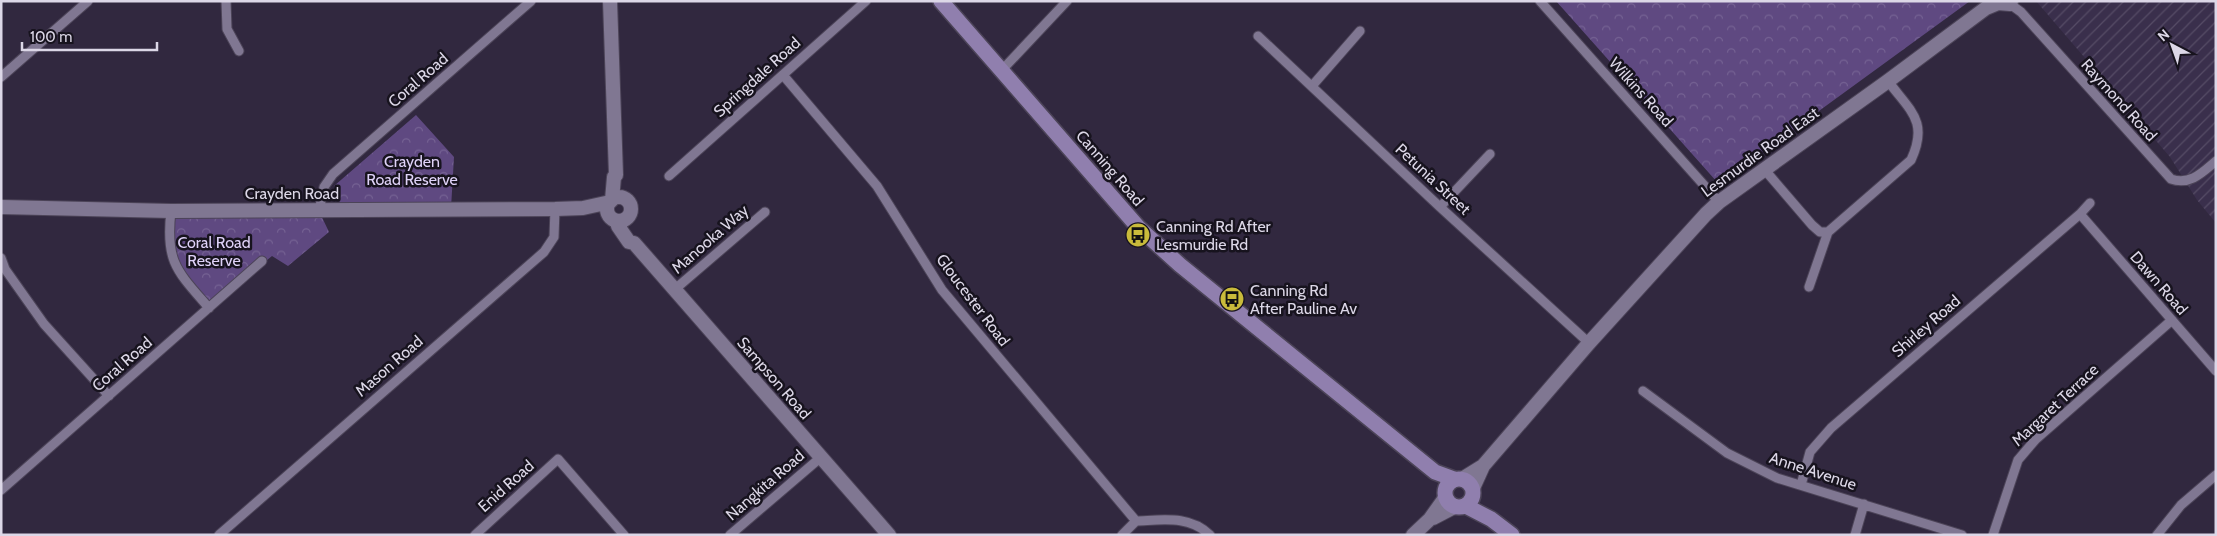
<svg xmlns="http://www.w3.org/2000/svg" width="2217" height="536" font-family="Cabin,sans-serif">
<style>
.industrial{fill:url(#industrial-furrows)}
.forest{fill:url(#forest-crowns)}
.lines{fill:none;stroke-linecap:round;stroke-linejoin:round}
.street-casing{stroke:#4c4458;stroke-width:11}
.secondary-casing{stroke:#4c4458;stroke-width:16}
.primary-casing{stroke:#4c4458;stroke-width:18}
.street{stroke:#807792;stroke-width:9}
.secondary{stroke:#807792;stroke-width:14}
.primary{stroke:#907fae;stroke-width:15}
.labels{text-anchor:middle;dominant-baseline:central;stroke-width:5;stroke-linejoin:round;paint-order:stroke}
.street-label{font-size:16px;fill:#dcd7e7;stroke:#17131e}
.park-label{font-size:16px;fill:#dfd2f8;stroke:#17131e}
.poi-label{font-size:16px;fill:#dcd7e7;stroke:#17131e;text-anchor:start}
</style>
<defs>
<pattern id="industrial-furrows" width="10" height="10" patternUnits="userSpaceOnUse" patternTransform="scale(1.25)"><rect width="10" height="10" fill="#3a2f4c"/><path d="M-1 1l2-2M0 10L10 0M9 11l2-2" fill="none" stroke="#564c66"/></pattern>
<pattern id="forest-crowns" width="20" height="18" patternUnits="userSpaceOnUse" patternTransform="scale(1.25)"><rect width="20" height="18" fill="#5f4981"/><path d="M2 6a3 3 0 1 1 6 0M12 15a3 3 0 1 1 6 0" fill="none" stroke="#756293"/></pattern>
</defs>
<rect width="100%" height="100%" fill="#31283f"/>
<path class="industrial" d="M 2036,1 L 2216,1 L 2216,223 L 2197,200 L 2170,157 Z"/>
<path class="forest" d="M 1556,1 L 1970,1 L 1757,156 L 1717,182 Z
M 416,115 L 454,157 L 451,208 L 343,211 L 334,186 Z
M 171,211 L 319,211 L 329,232 L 288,266 L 272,256 L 209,308 L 171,256 Z"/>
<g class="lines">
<defs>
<path id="street" d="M 226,1 L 227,29 L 239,51
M 1540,1 L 1719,202
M 2010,4 L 2021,12 L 2171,179 C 2190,186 2203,172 2216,161
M 1258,36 L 1440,207 L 1589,343
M 1002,70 L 1067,1
M 783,75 L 877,186 L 942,290 L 1136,521 L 1122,535
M 1,77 L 88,1
M 1312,86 L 1360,31
M 1764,169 L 1812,225 L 1820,232 L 1828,232 L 1809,287
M 669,176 L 866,1
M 1440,207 L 1490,154
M 171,211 C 165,262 177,271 209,308
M 319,211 L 324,187 L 333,174 L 531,1
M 2080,214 L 2216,371
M 1828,232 L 1911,160 C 1929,121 1910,111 1888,81
M 1,258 L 5,269 L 44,324 L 109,396
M 674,290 L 765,212
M 1643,391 L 1727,453 L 1777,478 L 1962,535
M 1801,485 L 1810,452 L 1831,428 L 2080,214 L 2090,203
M 1,490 L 262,261
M 1136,521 C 1163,520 1189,515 1210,535
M 219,535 L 544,252 L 554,237 L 555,209
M 475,535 L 558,459 L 624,535
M 730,535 L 820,458
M 1855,535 L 1864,504
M 1993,535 L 2018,460 L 2036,439 L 2172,320
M 2157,535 L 2181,505 L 2216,475"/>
<path id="secondary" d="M 610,1 L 616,175 L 614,177 L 612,200
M607 209a12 12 0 1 1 24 0a12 12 0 1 1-24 0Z
M 1,207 L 171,211 L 555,209 L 583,208 L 610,202
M 617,221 L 618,226 L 629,242 L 634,243 L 889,535
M 1462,479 L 1483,466 L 1589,343 L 1706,214 L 1719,202 L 1888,81 L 1986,8 L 1998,3 L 2010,4 L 2011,1
M 1473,488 L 1483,466
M 1433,518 L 1454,507
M 1413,535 L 1430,519 L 1445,498"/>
<path id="primary" d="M 941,1 L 1138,227 L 1180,265 L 1435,472 L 1454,479
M1445 493a14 14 0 1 1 28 0a14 14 0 1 1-28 0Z
M 1466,506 L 1491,519 L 1512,535"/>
</defs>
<use href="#street" class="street-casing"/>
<use href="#secondary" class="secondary-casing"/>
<use href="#primary" class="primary-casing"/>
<use href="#street" class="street"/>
<use href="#secondary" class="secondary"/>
<use href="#primary" class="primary"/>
</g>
<defs>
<symbol id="bus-disc" viewBox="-11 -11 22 22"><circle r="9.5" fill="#c9bb3b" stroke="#17131e"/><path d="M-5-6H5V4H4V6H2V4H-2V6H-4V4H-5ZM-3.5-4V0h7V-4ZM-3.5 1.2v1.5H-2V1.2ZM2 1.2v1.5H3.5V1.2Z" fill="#111"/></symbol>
</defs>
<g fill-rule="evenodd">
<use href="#bus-disc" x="1124" y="221" width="28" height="28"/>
<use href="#bus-disc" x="1218" y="285" width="28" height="28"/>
</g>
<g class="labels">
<g class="street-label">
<text transform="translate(757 77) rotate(-42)">Springdale Road</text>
<text transform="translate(418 80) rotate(-41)">Coral Road</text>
<text transform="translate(1641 92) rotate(48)">Wilkins Road</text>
<text transform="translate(2119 100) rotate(48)">Raymond Road</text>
<text transform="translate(1760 152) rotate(-36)">Lesmurdie Road East</text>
<text transform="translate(1110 168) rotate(49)">Canning Road</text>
<text transform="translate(1433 179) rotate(43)">Petunia Street</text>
<text x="292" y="193">Crayden Road</text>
<text transform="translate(710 239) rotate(-41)">Manooka Way</text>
<text transform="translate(2159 283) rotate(49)">Dawn Road</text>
<text transform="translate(973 300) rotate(53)">Gloucester Road</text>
<text transform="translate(1926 326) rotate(-41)">Shirley Road</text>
<text transform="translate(122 364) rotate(-41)">Coral Road</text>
<text transform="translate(389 366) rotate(-41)">Mason Road</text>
<text transform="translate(774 378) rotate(49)">Sampson Road</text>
<text transform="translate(2055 405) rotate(-43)">Margaret Terrace</text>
<text transform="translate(1813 471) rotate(18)">Anne Avenue</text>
<text transform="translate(765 485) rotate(-41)">Nangkita Road</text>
<text transform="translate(506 486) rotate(-42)">Enid Road</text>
</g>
<g class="park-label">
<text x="412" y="161">Crayden<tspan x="412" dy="18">Road Reserve</tspan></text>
<text x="214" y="242">Coral Road<tspan x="214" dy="18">Reserve</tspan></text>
</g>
<g class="poi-label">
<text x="1156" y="226">Canning Rd After<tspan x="1156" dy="18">Lesmurdie Rd</tspan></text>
<text x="1250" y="290">Canning Rd<tspan x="1250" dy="18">After Pauline Av</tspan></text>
</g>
</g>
<rect width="2217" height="536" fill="none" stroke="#dcd7e7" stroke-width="5"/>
<g transform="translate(2172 45) rotate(319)" stroke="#17131e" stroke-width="4" paint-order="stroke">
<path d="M0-4L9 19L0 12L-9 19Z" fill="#dcd7e7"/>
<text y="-8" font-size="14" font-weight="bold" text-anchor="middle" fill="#dcd7e7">N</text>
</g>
<path d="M22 42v8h135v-8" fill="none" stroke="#dcd7e7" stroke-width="2.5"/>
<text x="30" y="42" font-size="15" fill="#dcd7e7" stroke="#17131e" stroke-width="4" paint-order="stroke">100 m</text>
</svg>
